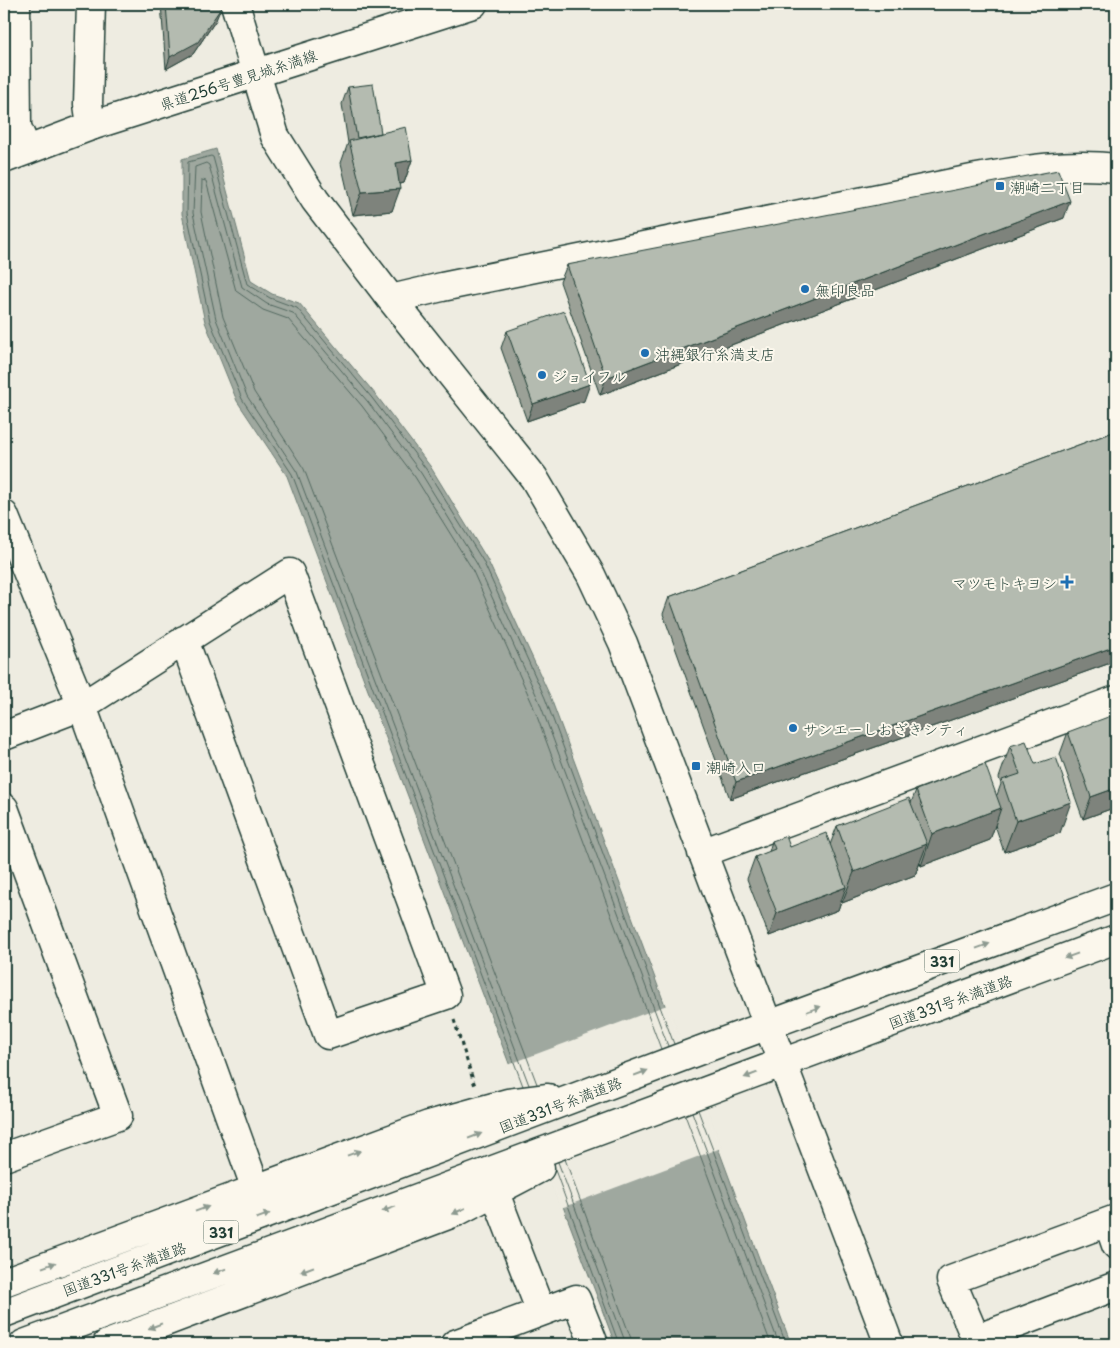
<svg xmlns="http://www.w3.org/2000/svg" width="1120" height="1348" font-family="'Playpen Sans','Klee One',sans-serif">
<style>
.water{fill:#9fa89f;stroke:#6c7d74}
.pier{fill:#eeece1}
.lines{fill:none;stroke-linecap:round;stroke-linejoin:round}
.shore{stroke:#52685f;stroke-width:1}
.minor-casing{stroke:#1f3d34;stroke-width:31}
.major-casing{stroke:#1f3d34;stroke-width:31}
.highway-casing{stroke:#1f3d34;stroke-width:31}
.path{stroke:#1f3d34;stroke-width:3;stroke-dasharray:4 4;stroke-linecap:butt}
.minor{stroke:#fbf7ec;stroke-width:28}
.major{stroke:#fbf7ec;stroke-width:28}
.highway{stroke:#fbf7ec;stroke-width:28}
.wall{fill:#9ba197;stroke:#1f3d34}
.shaded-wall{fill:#7e837b;stroke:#1f3d34}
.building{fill:#b4bbb0;stroke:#1f3d34}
.oneway{fill:#8d9a90}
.poi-dot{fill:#1f6fb2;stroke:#fbf7ec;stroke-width:2}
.labels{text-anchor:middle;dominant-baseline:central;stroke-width:4;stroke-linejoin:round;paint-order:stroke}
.shield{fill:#fbf7ec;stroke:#61756b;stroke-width:1}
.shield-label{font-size:14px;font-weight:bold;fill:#1f3d34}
.street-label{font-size:15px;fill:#1f3d34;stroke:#fbf7ec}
.poi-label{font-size:15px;fill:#1f3d34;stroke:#fbf7ec;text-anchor:start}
</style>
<rect width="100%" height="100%" fill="#eeece1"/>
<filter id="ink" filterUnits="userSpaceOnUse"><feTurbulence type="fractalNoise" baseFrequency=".02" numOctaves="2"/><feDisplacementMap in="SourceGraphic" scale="10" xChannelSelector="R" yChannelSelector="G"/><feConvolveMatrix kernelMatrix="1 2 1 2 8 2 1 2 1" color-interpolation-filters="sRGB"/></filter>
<g filter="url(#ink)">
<path class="water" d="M 216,149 L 251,281 L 272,294 L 299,303 L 376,395 L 430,466 L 487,559 L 550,696 L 791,1344 L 615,1344 L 287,476 L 237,401 L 205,322 L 182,214 L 182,159 Z"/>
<path class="pier" d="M 667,1005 L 721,1148 L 561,1208 L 507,1065 Z"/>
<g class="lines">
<path class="shore" d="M 537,1084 L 304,469 L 254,392 L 223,317 L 201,212 L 202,180 L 206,181 L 236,291 L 263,310 L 288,319 L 362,406 L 415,477 L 471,567 L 532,703 L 661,1049
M 529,1085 L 297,472 L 247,396 L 216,319 L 193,213 L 195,167 L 206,163 L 209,165 L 242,287 L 267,304 L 293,313 L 368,402 L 421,473 L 477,564 L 539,701 L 668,1046
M 523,1086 L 292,474 L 242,399 L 210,321 L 187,213 L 188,162 L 211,156 L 213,157 L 247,284 L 270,298 L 297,308 L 372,398 L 426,469 L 483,561 L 545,698 L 674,1044
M 698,1110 L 786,1344
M 692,1112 L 779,1344
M 685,1115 L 771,1344
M 565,1159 L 633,1344
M 558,1162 L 626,1344
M 555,1170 L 619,1344"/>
<defs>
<path id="minor" d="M 16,4 L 17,127 L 27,150
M 91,4 L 88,104 L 91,126
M 235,4 L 275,136 L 315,200 L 391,299 L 534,478 L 591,575 L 623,643 L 889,1344
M 391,299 L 442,287 L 977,178 C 1023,170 1069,162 1116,168
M 4,515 L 82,706 L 256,1189
M 4,736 L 82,706 L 290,573 L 446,995 L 328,1035 L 184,640
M 4,808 L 118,1116 L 4,1157
M 702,853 L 1116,700
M 495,1193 L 541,1312 L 576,1299 L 594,1344
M 1108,1222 L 1116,1245
M 976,1339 L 1116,1286
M 455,1344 L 541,1312
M 978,1344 L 951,1280 L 1116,1219"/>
<path id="major" d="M 4,159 L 91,126 L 473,4"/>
<path id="highway" d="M 4,1282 L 429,1125 L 508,1103 L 548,1098
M 4,1313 L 706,1048 L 1116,897
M 24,1344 L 1116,939
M 107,1344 L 456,1212 L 540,1168"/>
</defs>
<use href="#minor" class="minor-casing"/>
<use href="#major" class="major-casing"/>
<use href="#highway" class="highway-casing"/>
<path class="path" d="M 454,1020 L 475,1086"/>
<use href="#minor" class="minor"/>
<use href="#major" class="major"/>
<use href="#highway" class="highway"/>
</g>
<path class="wall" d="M 161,4 L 219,4 L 216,20 L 193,54 L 166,69 Z
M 348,87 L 381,133 L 412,160 L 404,183 L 399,184 L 392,211 L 353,215 L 341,163 L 348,143 L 342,104 Z
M 1064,218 L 600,395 L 560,282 L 567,265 Z
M 507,331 L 584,401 L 527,421 L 501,348 Z
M 1116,431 L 1116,661 L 730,799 L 663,614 L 669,597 Z
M 1068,732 L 1116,807 L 1083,819 L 1060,754 Z
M 1010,746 L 1060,833 L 1004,852 L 995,825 L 990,840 L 921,866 L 920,863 L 915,875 L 842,903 L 841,901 L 838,910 L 769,936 L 747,879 L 755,857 L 769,852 L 772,841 L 790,847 L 830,845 L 837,826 L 911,803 L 916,790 L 997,795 L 1001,784 L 999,778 Z"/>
<path class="shaded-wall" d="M 221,8 L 216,20 L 193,54 L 166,69 L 170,57 Z
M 412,160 L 404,183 L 388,186 L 396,163 Z
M 400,189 L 392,211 L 353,215 L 362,192 Z
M 1070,201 L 1064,218 L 600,395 L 606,378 Z
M 590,384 L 584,401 L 527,421 L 533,404 Z
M 1116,646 L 1116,661 L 730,799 L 736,782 Z
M 1116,788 L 1116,807 L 1083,819 L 1091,797 Z
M 1071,802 L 1060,833 L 1004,852 L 1016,821 Z
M 1001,808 L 990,840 L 921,866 L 932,834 Z
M 927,844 L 915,875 L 842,903 L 854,872 Z
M 846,887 L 838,910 L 769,936 L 777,913 Z"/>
<path class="building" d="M 166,4 L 219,4 L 221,8 L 198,42 L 170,57 Z
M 373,84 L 381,133 L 357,138 L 348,87 Z
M 406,127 L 412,160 L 396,163 L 400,189 L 362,192 L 349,141 Z
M 1058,170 L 1070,201 L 606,378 L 567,265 Z
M 564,311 L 590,384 L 533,404 L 507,331 Z
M 1116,431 L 1116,646 L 736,782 L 669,597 Z
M 1116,714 L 1116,788 L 1091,797 L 1068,732 Z
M 1026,741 L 1035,764 L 1056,757 L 1071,802 L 1016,821 L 1002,780 L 1020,774 L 1010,746 Z
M 985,764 L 1001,808 L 932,834 L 916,790 Z
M 909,798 L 927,844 L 854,872 L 837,826 Z
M 826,833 L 846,887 L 777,913 L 755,857 L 775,849 L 772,841 L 786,836 L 790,847 Z"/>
<defs><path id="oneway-solid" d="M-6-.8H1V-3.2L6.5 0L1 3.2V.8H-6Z" transform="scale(1.25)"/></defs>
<g class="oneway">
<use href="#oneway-solid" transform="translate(983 946) rotate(-20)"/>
<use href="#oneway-solid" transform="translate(1071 956) rotate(160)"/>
<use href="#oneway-solid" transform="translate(814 1009) rotate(-20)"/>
<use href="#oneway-solid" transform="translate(641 1073) rotate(-21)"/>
<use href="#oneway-solid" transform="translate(751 1075) rotate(159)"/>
<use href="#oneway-solid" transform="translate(475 1136) rotate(-21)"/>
<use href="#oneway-solid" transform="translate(354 1153) rotate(-20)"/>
<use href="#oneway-solid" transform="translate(202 1209) rotate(-20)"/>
<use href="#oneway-solid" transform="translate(389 1209) rotate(160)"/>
<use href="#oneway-solid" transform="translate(459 1211) rotate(155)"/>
<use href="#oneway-solid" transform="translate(263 1216) rotate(-20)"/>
<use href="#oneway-solid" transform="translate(49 1265) rotate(-20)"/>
<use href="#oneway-solid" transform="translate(307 1269) rotate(159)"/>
<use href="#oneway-solid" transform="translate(220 1271) rotate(160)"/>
<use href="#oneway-solid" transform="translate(155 1326) rotate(159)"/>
</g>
</g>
<g class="poi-dot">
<rect x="995" y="181" width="10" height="10" rx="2.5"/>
<circle cx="805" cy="289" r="5"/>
<circle cx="645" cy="353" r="5"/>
<circle cx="542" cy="375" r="5"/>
<path d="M1064.5 574.5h5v5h5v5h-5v5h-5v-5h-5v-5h5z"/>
<circle cx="793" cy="728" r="5"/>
<rect x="691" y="761" width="10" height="10" rx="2.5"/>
</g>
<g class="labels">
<g class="shield">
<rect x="924.5" y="949.5" width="35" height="23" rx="4"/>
<rect x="203.5" y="1220.5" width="35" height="23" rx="4"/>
</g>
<g class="shield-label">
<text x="942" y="961">331</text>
<text x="221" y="1232">331</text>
</g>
<g class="street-label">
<text transform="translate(238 79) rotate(-18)">県道256号豊見城糸満線</text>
<text transform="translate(950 1001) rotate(-20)">国道331号糸満道路</text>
<text transform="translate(560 1104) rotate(-21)">国道331号糸満道路</text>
<text transform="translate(124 1268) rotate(-20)">国道331号糸満道路</text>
</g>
<g class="poi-label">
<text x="1010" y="186">潮崎二丁目</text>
<text x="815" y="289">無印良品</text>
<text x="655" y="353">沖縄銀行糸満支店</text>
<text x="552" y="375">ジョイフル</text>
<text x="1057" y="582" text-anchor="end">マツモトキヨシ</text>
<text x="803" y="728">サンエーしおざきシティ</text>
<text x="706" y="766">潮崎入口</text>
</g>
</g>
<rect width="1120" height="1348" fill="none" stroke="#fbf7ec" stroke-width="20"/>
<rect x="10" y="10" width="1100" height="1328" fill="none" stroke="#1f3d34" stroke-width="2" filter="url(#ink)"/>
</svg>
